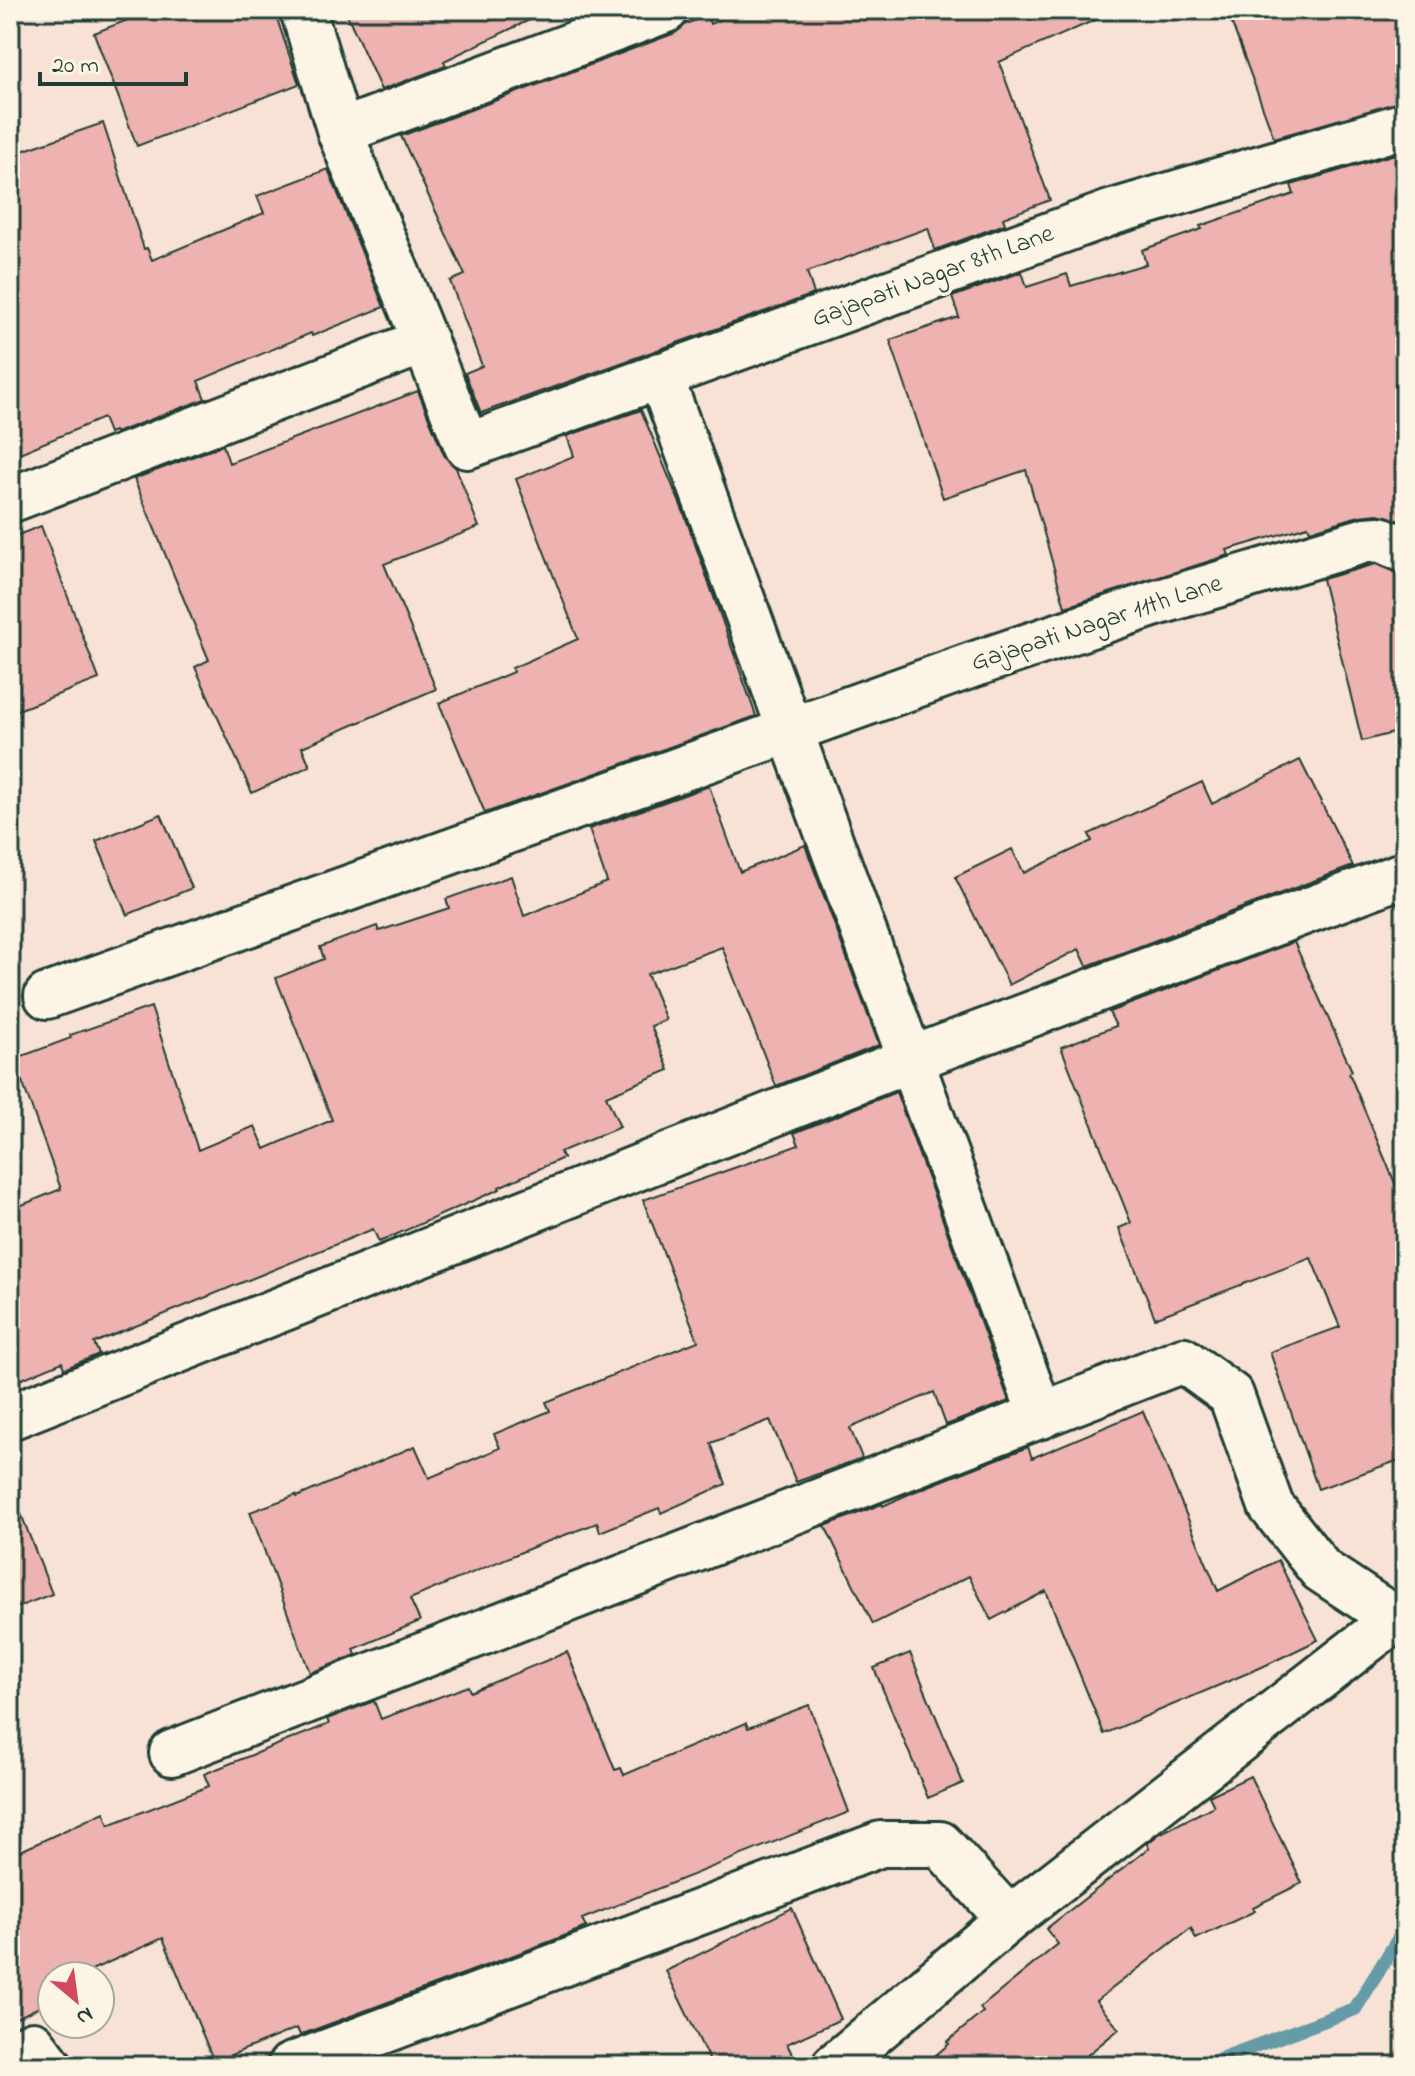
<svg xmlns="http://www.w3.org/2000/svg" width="1415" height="2076" font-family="'Indie Flower',sans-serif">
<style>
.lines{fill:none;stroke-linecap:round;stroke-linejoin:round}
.stream{stroke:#659ba7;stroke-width:14}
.building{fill:#eeb2b0;stroke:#1f3d34;stroke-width:2}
.minor-casing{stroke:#1f3d34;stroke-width:50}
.minor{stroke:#fcf5e5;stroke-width:44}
.labels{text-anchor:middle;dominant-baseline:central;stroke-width:7;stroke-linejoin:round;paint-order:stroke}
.street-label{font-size:26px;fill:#1f3d34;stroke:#fcf5e5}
</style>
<rect width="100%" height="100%" fill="#f8e1d5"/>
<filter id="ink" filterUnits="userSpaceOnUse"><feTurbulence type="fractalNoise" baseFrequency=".0125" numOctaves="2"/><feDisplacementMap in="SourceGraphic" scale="16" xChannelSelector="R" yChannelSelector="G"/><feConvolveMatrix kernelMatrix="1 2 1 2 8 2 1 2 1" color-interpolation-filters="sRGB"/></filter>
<g filter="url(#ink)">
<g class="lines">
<path class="stream" d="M 1201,2066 L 1355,2009 L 1405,1928"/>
</g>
<path class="building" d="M 153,10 L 274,10 L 299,84 L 137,146 L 94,33 Z
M 345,10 L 550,10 L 444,61 L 446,66 L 381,90 Z
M 744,10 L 1118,10 L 999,62 L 1050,200 L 1003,218 L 1005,224 L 935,250 L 928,228 L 807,272 L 814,294 L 481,413 L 465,373 L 482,366 L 450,281 L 465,275 L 401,136 L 675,33 L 686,24 L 707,15 L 710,24 Z
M 1227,10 L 1405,10 L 1405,101 L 1274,138 Z
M 103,123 L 144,249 L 147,248 L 152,260 L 264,213 L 257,196 L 328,169 L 384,307 L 312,336 L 311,333 L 198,381 L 205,399 L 115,433 L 114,431 L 109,433 L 103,418 L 20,453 L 10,425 L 10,155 Z
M 1405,151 L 1405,523 L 1378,514 L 1359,516 L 1310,531 L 1308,526 L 1227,550 L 1229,555 L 1065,607 L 1026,470 L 943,498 L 890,340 L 959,317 L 952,297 L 1022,272 L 1027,287 L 1067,274 L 1071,286 L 1146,264 L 1142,250 L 1202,229 L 1200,226 L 1294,194 L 1291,185 Z
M 418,391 L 444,455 L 456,468 L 479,527 L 384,564 L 436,689 L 302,747 L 310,766 L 252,793 L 195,667 L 209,660 L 134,479 L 223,445 L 229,463 Z
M 641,410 L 684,513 L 756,716 L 485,813 L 439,703 L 513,672 L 512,668 L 578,639 L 516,479 L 574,456 L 567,436 Z
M 41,526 L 99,679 L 10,713 L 10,538 Z
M 1376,564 L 1405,575 L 1405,730 L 1362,741 L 1322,579 Z
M 1300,760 L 1353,866 L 1087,966 L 1079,949 L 1009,985 L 955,877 L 1012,849 L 1024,873 L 1092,841 L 1089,834 L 1202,782 L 1212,804 Z
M 709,786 L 740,872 L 805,845 L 879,1045 L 776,1086 L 722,947 L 647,974 L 666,1020 L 651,1026 L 669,1070 L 606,1096 L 620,1127 L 560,1152 L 563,1158 L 499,1187 L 500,1189 L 379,1242 L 373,1229 L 94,1343 L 99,1354 L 64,1369 L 62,1362 L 10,1384 L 10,1210 L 61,1189 L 14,1059 L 71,1038 L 70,1035 L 151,1007 L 198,1150 L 255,1126 L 265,1149 L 332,1120 L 276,978 L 324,959 L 320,947 L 377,926 L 379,931 L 449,908 L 446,899 L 511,876 L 524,916 L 607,882 L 589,829 Z
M 161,814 L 192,888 L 127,915 L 96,841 Z
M 1294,942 L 1352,1071 L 1349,1073 L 1405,1207 L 1405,1458 L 1318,1489 L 1270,1352 L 1340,1327 L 1311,1258 L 1155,1318 L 1119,1228 L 1131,1223 L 1061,1047 L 1116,1026 L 1109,1012 Z
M 896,1092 L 1009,1401 L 946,1425 L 934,1392 L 850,1428 L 862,1458 L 796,1482 L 770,1420 L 711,1443 L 726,1484 L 661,1513 L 659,1508 L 600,1532 L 597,1523 L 538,1545 L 410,1599 L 420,1621 L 354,1649 L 356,1655 L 310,1673 L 250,1512 L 296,1495 L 297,1497 L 415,1446 L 429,1478 L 500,1448 L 494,1434 L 550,1411 L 546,1402 L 698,1341 L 643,1200 L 799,1145 L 794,1133 Z
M 1143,1411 L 1218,1591 L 1278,1560 L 1318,1640 L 1262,1667 L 1104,1734 L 1046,1591 L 991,1620 L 969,1576 L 873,1624 L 825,1526 L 882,1504 L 883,1506 L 911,1493 L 1028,1447 L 1032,1458 Z
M 10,1493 L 13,1493 L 52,1594 L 10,1610 Z
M 567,1652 L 615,1770 L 621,1768 L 624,1775 L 746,1723 L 748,1728 L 809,1705 L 849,1812 L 582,1919 L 586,1927 L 554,1940 L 300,2035 L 297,2028 L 214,2062 L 163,1938 L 78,1976 L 52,1976 L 52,2001 L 10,2021 L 10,1856 L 104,1812 L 109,1825 L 209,1786 L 204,1774 L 329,1724 L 327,1719 L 374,1701 L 381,1719 L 468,1686 L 470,1692 Z
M 910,1653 L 963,1783 L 928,1798 L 874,1668 Z
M 1250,1776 L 1302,1883 L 1253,1907 L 1255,1911 L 1196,1939 L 1191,1928 L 1096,2001 L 1119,2029 L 1074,2066 L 923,2066 L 949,2044 L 947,2042 L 983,2012 L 980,2008 L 1058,1944 L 1046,1929 L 1149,1848 L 1147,1844 L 1159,1834 L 1214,1806 L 1209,1796 Z
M 792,1908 L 841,2019 L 787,2044 L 798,2066 L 712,2066 L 666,1971 Z"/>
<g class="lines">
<defs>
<path id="minor" d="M 303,10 L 340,132 L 467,446 L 1113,212 L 1405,125
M 340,132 L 666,10
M 660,375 L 1041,1416
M 10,500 L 425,341
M 47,996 L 972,665 L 1153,604 L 1366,540 L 1380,539 L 1405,550
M 10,1417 L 909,1060 L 1405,874
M 172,1753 L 1183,1360 L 1231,1395 L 1271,1506 L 1321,1570 L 1395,1619 L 1405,1623
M 10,2055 L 33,2044 L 50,2066
M 290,2066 L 881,1844 L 940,1844 L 1009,1919
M 834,2066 L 1009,1919 L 1395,1619"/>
</defs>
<use href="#minor" class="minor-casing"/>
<use href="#minor" class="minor"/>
</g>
</g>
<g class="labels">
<g class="street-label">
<text transform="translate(933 277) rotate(-20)">Gajapati Nagar 8th Lane</text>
<text transform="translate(1097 624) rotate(-18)">Gajapati Nagar 11th Lane</text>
</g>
</g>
<rect width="1415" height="2076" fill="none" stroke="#fcf5e5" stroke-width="40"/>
<rect x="20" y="20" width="1375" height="2036" fill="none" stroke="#1f3d34" stroke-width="3" filter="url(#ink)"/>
<g transform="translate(76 2000) rotate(151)"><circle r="38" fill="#fcf5e5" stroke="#a4ab9e" stroke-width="2"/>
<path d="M0-6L14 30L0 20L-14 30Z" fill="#d1495b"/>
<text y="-12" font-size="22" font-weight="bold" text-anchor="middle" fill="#1f3d34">N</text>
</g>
<path d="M40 72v12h146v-12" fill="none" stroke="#1f3d34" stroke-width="4"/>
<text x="52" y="72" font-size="24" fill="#1f3d34" stroke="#fcf5e5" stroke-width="6" paint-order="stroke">20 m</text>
</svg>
